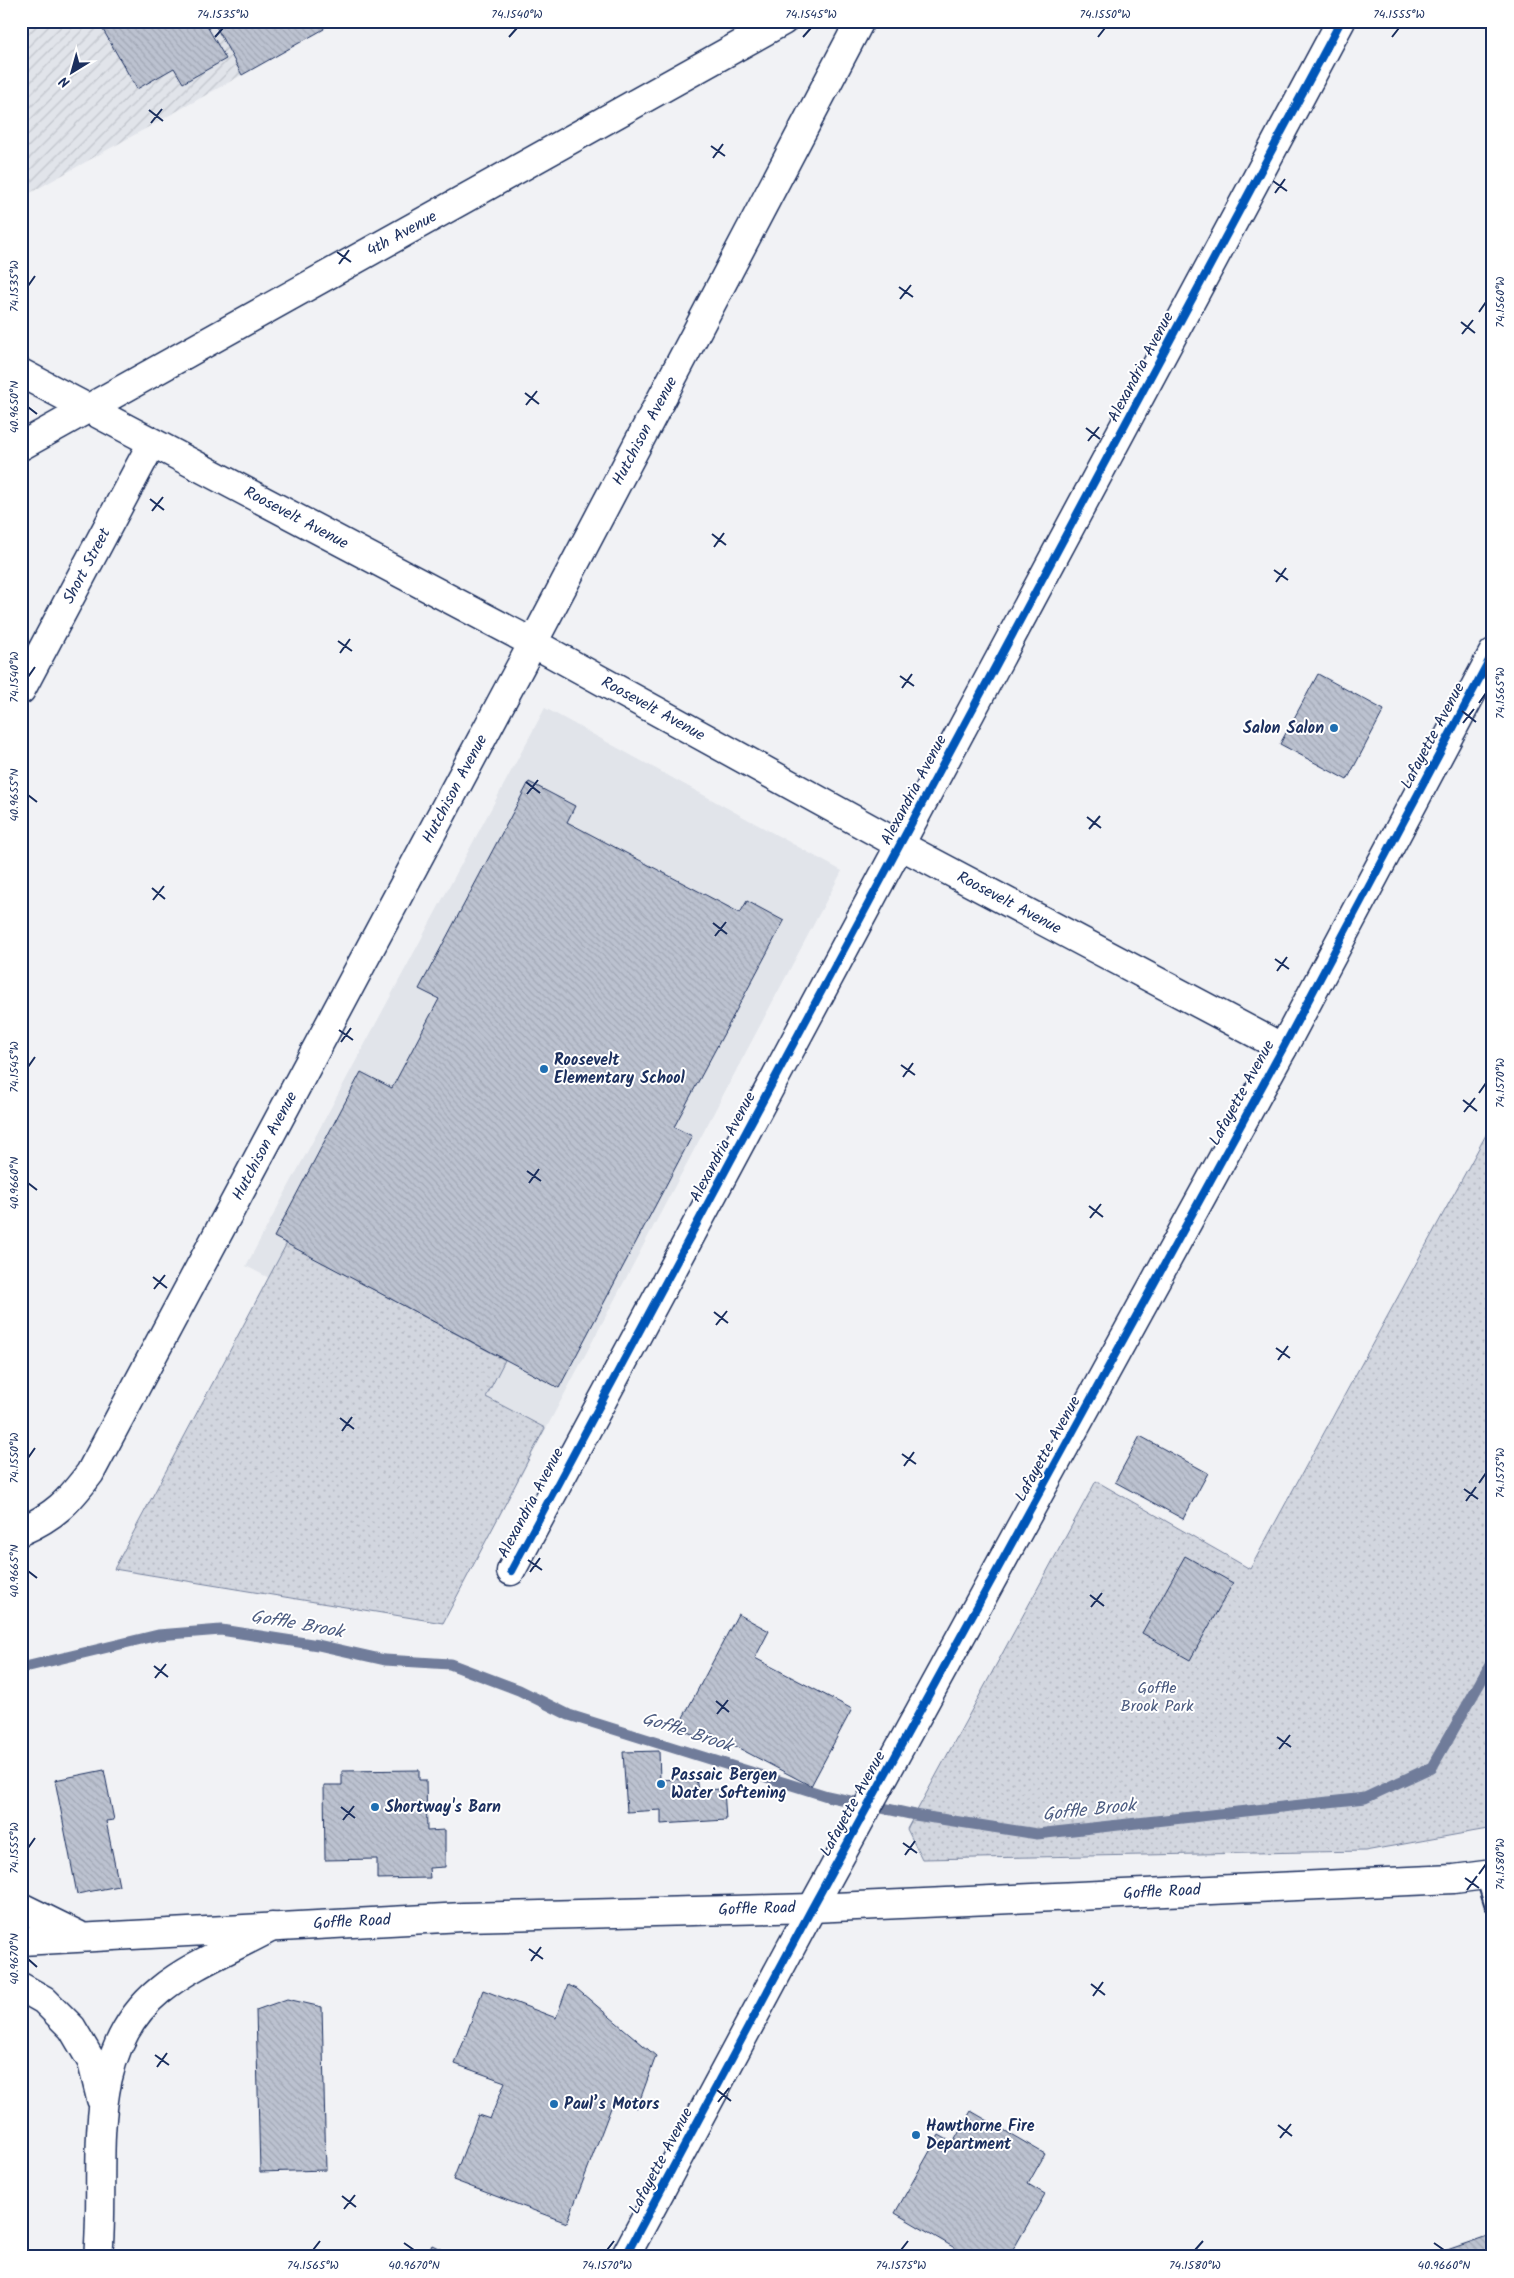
<svg xmlns="http://www.w3.org/2000/svg" width="1514" height="2278" font-family="Kalam,sans-serif">
<style>
.built{fill:#e1e4ea}
.industrial{fill:url(#industrial-furrows)}
.park{fill:url(#park-dots);stroke:#76829e}
.lines{fill:none;stroke-linecap:round;stroke-linejoin:round}
.stream{stroke:#707c9a;stroke-width:11}
.building{fill:url(#building-back-hatch);stroke:#1b2f5e}
.lane-casing{stroke:#1b2f5e;stroke-width:20}
.street-casing{stroke:#1b2f5e;stroke-width:31}
.secondary-casing{stroke:#1b2f5e;stroke-width:31}
.primary-casing{stroke:#1b2f5e;stroke-width:31}
.highway-casing{stroke:#1b2f5e;stroke-width:31}
.lane{stroke:#fff;stroke-width:16}
.street{stroke:#fff;stroke-width:28}
.secondary{stroke:#fff;stroke-width:28}
.primary{stroke:#fff;stroke-width:28}
.highway{stroke:#fff;stroke-width:28}
.cycleway-casing{stroke:#fff;stroke-width:11}
.cycleway{stroke:#0057b8;stroke-width:8}
.ticks{fill:none;stroke:#1b2f5e;stroke-width:2}
.poi-dot{fill:#1f6fb2;stroke:#fff;stroke-width:2}
.labels{text-anchor:middle;dominant-baseline:central;stroke-width:4;stroke-linejoin:round;paint-order:stroke}
.street-label{font-size:16px;fill:#1b2f5e;stroke:#fff}
.poi-label{font-size:16px;font-weight:bold;fill:#1b2f5e;stroke:#fff;text-anchor:start}
.park-label{font-size:16px;fill:#49597e;stroke:#fff}
.water-label{font-size:18px;font-style:italic;fill:#4c5c81;stroke:#fff}
.neatline{fill:none;stroke:#1b2f5e;stroke-width:2}
.ticks-label{font-size:12px;text-anchor:middle;fill:#1b2f5e}
</style>
<defs>
<pattern id="industrial-furrows" width="10" height="10" patternUnits="userSpaceOnUse" patternTransform="scale(1.25)"><rect width="10" height="10" fill="#e1e4ea"/><path d="M-1 1l2-2M0 10L10 0M9 11l2-2" fill="none" stroke="#c0c4cb"/></pattern>
<pattern id="park-dots" width="8" height="8" patternUnits="userSpaceOnUse" patternTransform="scale(1.25)"><rect width="8" height="8" fill="#d2d6df"/><path d="M2 2h.1M6 6h.1" fill="none" stroke="#b4b8c2" stroke-width="1.8" stroke-linecap="round"/></pattern>
<pattern id="building-back-hatch" width="6" height="6" patternUnits="userSpaceOnUse" patternTransform="scale(1.25)"><rect width="6" height="6" fill="#bcc2d0"/><path d="M-1 5l2 2M0 0l6 6M5-1l2 2" fill="none" stroke="#a1a7b5"/></pattern>
</defs>
<rect width="100%" height="100%" fill="#f1f2f5"/>
<filter id="ink" filterUnits="userSpaceOnUse"><feTurbulence type="fractalNoise" baseFrequency=".02" numOctaves="2"/><feDisplacementMap in="SourceGraphic" scale="10" xChannelSelector="R" yChannelSelector="G"/><feConvolveMatrix kernelMatrix="1 2 1 2 8 2 1 2 1" color-interpolation-filters="sRGB"/></filter>
<g filter="url(#ink)">
<path class="built" d="M 545,708 L 842,871 L 443,1623 L 114,1569 L 269,1278 L 246,1266 Z"/>
<path class="industrial" d="M 21,21 L 339,21 L 21,198 Z"/>
<path class="park" d="M 1493,1122 L 1493,1828 L 1365,1851 L 922,1859 L 907,1829 L 1096,1481 L 1250,1569 Z
M 287,1243 L 505,1360 L 486,1397 L 545,1428 L 443,1623 L 114,1569 Z"/>
<g class="lines">
<path class="stream" d="M 21,1668 L 158,1635 L 221,1630 L 318,1645 L 385,1660 L 450,1664 L 519,1690 L 569,1715 L 827,1796 L 915,1815 L 1037,1834 L 1365,1798 L 1432,1767 L 1493,1660"/>
</g>
<path class="building" d="M 98,21 L 204,21 L 226,59 L 183,83 L 174,68 L 137,89 Z
M 213,21 L 320,21 L 324,29 L 242,75 Z
M 1318,674 L 1384,710 L 1347,780 L 1280,744 Z
M 529,782 L 575,806 L 567,822 L 740,913 L 747,901 L 784,921 L 674,1127 L 692,1136 L 559,1388 L 274,1237 L 361,1072 L 392,1088 L 439,999 L 419,989 Z
M 1140,1436 L 1208,1473 L 1183,1519 L 1115,1482 Z
M 1185,1556 L 1233,1583 L 1190,1660 L 1142,1633 Z
M 738,1614 L 769,1631 L 755,1658 L 852,1709 L 811,1786 L 710,1733 L 705,1741 L 678,1727 Z
M 659,1751 L 660,1780 L 696,1778 L 698,1790 L 724,1789 L 726,1820 L 661,1824 L 661,1810 L 627,1812 L 623,1752 Z
M 104,1770 L 114,1820 L 106,1821 L 119,1886 L 77,1894 L 55,1780 Z
M 419,1770 L 419,1780 L 426,1780 L 427,1831 L 445,1830 L 445,1867 L 429,1868 L 430,1878 L 377,1879 L 377,1859 L 325,1860 L 324,1785 L 342,1785 L 342,1771 Z
M 568,1985 L 577,1989 L 656,2056 L 637,2108 L 614,2100 L 567,2223 L 453,2180 L 478,2115 L 490,2119 L 505,2082 L 455,2064 L 483,1990 L 556,2018 Z
M 287,1999 L 322,2007 L 326,2170 L 260,2172 L 256,2010 Z
M 971,2111 L 1045,2154 L 1028,2184 L 1045,2194 L 1009,2257 L 970,2257 L 895,2213 L 939,2135 L 953,2143 Z
M 1493,2234 L 1493,2257 L 1427,2257 Z
M 432,2245 L 457,2257 L 426,2257 Z"/>
<g class="lines">
<defs>
<path id="lane" d="M 1484,1875 L 1493,1904"/>
<path id="street" d="M 21,373 L 533,643 L 900,845 L 1283,1048
M 21,446 L 783,21
M 21,690 L 152,443
M 21,1531 C 55,1516 68,1502 90,1473 L 533,643 L 860,21
M 511,1571 L 1341,21"/>
<path id="secondary" d="M 625,2257 L 812,1908 L 1283,1048 L 1493,653"/>
<path id="primary" d="M 21,1907 L 78,1935
M 21,1941 L 463,1917 L 812,1908 L 1454,1879 L 1493,1874"/>
<path id="highway" d="M 21,1987 L 44,2000 L 72,2028 L 92,2062 L 101,2099
M 98,2257 C 107,2167 80,2055 160,1990 C 192,1964 236,1947 272,1927"/>
</defs>
<use href="#lane" class="lane-casing"/>
<use href="#street" class="street-casing"/>
<use href="#secondary" class="secondary-casing"/>
<use href="#primary" class="primary-casing"/>
<use href="#highway" class="highway-casing"/>
<use href="#lane" class="lane"/>
<use href="#street" class="street"/>
<use href="#secondary" class="secondary"/>
<use href="#primary" class="primary"/>
<use href="#highway" class="highway"/>
<defs>
<path id="cycleway" d="M 511,1571 L 1341,21
M 625,2257 L 812,1908 L 1283,1048 L 1493,653"/>
</defs>
<use href="#cycleway" class="cycleway-casing"/>
<use href="#cycleway" class="cycleway"/>
</g>
</g>
<path class="ticks" d="M 215,37 L 223,28M 509,37 L 517,28M 803,37 L 811,28M 1098,37 L 1105,28M 1392,37 L 1399,28M 149,110 L 163,121M 151,123 L 162,109M 711,146 L 725,156M 713,158 L 723,144M 1273,181 L 1287,191M 1275,193 L 1285,179M 337,252 L 351,262M 339,264 L 349,250M 28,286 L 35,276M 899,287 L 913,297M 900,299 L 911,285M 1479,312 L 1486,302M 1461,322 L 1475,333M 1462,334 L 1473,320M 525,393 L 539,404M 526,405 L 537,391M 28,407 L 37,414M 1086,428 L 1100,439M 1088,441 L 1099,427M 150,499 L 164,510M 152,511 L 163,497M 712,534 L 726,545M 714,547 L 724,533M 1274,570 L 1288,580M 1276,582 L 1286,568M 338,641 L 352,651M 340,653 L 350,639M 900,676 L 914,686M 28,677 L 35,667M 902,688 L 912,674M 1479,703 L 1486,693M 1462,711 L 1476,722M 1463,723 L 1474,709M 526,782 L 540,793M 527,794 L 538,780M 28,795 L 37,802M 1087,817 L 1101,828M 1089,829 L 1100,816M 152,888 L 165,899M 153,900 L 164,886M 713,923 L 727,934M 715,936 L 726,922M 1275,959 L 1289,969M 1277,971 L 1287,957M 339,1030 L 353,1040M 341,1042 L 351,1028M 901,1065 L 915,1075M 28,1067 L 35,1057M 903,1077 L 913,1063M 1479,1093 L 1486,1083M 1463,1100 L 1477,1111M 1464,1112 L 1475,1098M 527,1171 L 541,1181M 28,1183 L 37,1190M 529,1183 L 539,1169M 1089,1206 L 1103,1217M 1090,1218 L 1101,1204M 153,1277 L 167,1288M 154,1289 L 165,1275M 714,1312 L 728,1323M 716,1325 L 727,1311M 1276,1348 L 1290,1358M 1278,1360 L 1288,1346M 340,1418 L 354,1429M 342,1431 L 352,1417M 902,1454 L 916,1464M 28,1458 L 35,1448M 904,1466 L 914,1452M 1479,1483 L 1486,1473M 1464,1489 L 1478,1499M 1466,1501 L 1476,1487M 528,1560 L 542,1570M 28,1571 L 37,1578M 530,1572 L 540,1558M 1090,1595 L 1104,1606M 1091,1607 L 1102,1593M 154,1666 L 168,1677M 155,1678 L 166,1664M 716,1701 L 729,1712M 717,1714 L 728,1700M 1277,1737 L 1291,1747M 1279,1749 L 1290,1735M 341,1807 L 355,1818M 343,1820 L 354,1806M 903,1843 L 917,1853M 28,1848 L 35,1838M 905,1855 L 915,1841M 1479,1874 L 1486,1864M 1465,1878 L 1479,1888M 1467,1890 L 1477,1876M 529,1949 L 543,1959M 28,1959 L 37,1967M 531,1961 L 541,1947M 1091,1984 L 1105,1995M 1093,1996 L 1103,1982M 155,2055 L 169,2065M 157,2067 L 167,2053M 717,2090 L 731,2101M 718,2102 L 729,2088M 1278,2125 L 1292,2136M 1280,2138 L 1291,2124M 342,2196 L 356,2207M 344,2209 L 355,2195M 404,2243 L 414,2250M 1434,2243 L 1444,2250M 313,2250 L 320,2241M 607,2250 L 614,2241M 901,2250 L 908,2241M 1195,2250 L 1203,2241"/>
<g class="poi-dot">
<circle cx="1334" cy="728" r="5"/>
<circle cx="544" cy="1069" r="5"/>
<circle cx="661" cy="1784" r="5"/>
<circle cx="375" cy="1807" r="5"/>
<circle cx="554" cy="2104" r="5"/>
<circle cx="916" cy="2135" r="5"/>
</g>
<g class="labels">
<g class="street-label">
<text transform="translate(402 234) rotate(-29)">4th Avenue</text>
<text transform="translate(1141 367) rotate(-62)">Alexandria Avenue</text>
<text transform="translate(645 431) rotate(-62)">Hutchison Avenue</text>
<text transform="translate(296 518) rotate(28)">Roosevelt Avenue</text>
<text transform="translate(87 566) rotate(-62)">Short Street</text>
<text transform="translate(653 709) rotate(29)">Roosevelt Avenue</text>
<text transform="translate(1433 736) rotate(-62)">Lafayette Avenue</text>
<text transform="translate(455 789) rotate(-62)">Hutchison Avenue</text>
<text transform="translate(914 790) rotate(-62)">Alexandria Avenue</text>
<text transform="translate(1009 903) rotate(28)">Roosevelt Avenue</text>
<text transform="translate(1242 1093) rotate(-61)">Lafayette Avenue</text>
<text transform="translate(265 1146) rotate(-62)">Hutchison Avenue</text>
<text transform="translate(723 1147) rotate(-62)">Alexandria Avenue</text>
<text transform="translate(1048 1449) rotate(-61)">Lafayette Avenue</text>
<text transform="translate(531 1503) rotate(-62)">Alexandria Avenue</text>
<text transform="translate(853 1804) rotate(-61)">Lafayette Avenue</text>
<text transform="translate(1162 1892) rotate(-3)">Goffle Road</text>
<text transform="translate(757 1909) rotate(-2)">Goffle Road</text>
<text transform="translate(352 1922) rotate(-3)">Goffle Road</text>
<text transform="translate(661 2161) rotate(-62)">Lafayette Avenue</text>
</g>
<g class="poi-label">
<text x="1324" y="728" text-anchor="end">Salon Salon</text>
<text x="554" y="1060">Roosevelt<tspan x="554" dy="18">Elementary School</tspan></text>
<text x="671" y="1775">Passaic Bergen<tspan x="671" dy="18">Water Softening</tspan></text>
<text x="385" y="1807">Shortway's Barn</text>
<text x="564" y="2104">Paul’s Motors</text>
<text x="926" y="2126">Hawthorne Fire<tspan x="926" dy="18">Department</tspan></text>
</g>
<g class="park-label">
<text x="1157" y="1688">Goffle<tspan x="1157" dy="18">Brook Park</tspan></text>
</g>
<g class="water-label">
<text transform="translate(297 1625) rotate(10)">Goffle Brook</text>
<text transform="translate(687 1733) rotate(18)">Goffle Brook</text>
<text transform="translate(1089 1811) rotate(-6)">Goffle Brook</text>
</g>
</g>
<rect width="1514" height="2278" fill="none" stroke="#fff" stroke-width="55"/>
<g transform="translate(72 72) rotate(217)" stroke="#ffffff" stroke-width="4" paint-order="stroke">
<path d="M0-4L9 19L0 12L-9 19Z" fill="#1b2f5e"/>
<text y="-8" font-size="14" font-weight="bold" text-anchor="middle" fill="#1b2f5e">N</text>
</g>
<rect x="28" y="28" width="1458" height="2222" class="neatline"/>
<g class="ticks-label">
<text x="223" y="18">74.1535°W</text>
<text x="517" y="18">74.1540°W</text>
<text x="811" y="18">74.1545°W</text>
<text x="1105" y="18">74.1550°W</text>
<text x="1399" y="18">74.1555°W</text>
<text transform="translate(14 286) rotate(-90)" y="4">74.1535°W</text>
<text transform="translate(1500 302) rotate(-90)" y="4">74.1560°W</text>
<text transform="translate(14 407) rotate(-90)" y="4">40.9650°N</text>
<text transform="translate(14 677) rotate(-90)" y="4">74.1540°W</text>
<text transform="translate(1500 693) rotate(-90)" y="4">74.1565°W</text>
<text transform="translate(14 795) rotate(-90)" y="4">40.9655°N</text>
<text transform="translate(14 1067) rotate(-90)" y="4">74.1545°W</text>
<text transform="translate(1500 1083) rotate(-90)" y="4">74.1570°W</text>
<text transform="translate(14 1183) rotate(-90)" y="4">40.9660°N</text>
<text transform="translate(14 1458) rotate(-90)" y="4">74.1550°W</text>
<text transform="translate(1500 1473) rotate(-90)" y="4">74.1575°W</text>
<text transform="translate(14 1571) rotate(-90)" y="4">40.9665°N</text>
<text transform="translate(14 1848) rotate(-90)" y="4">74.1555°W</text>
<text transform="translate(1500 1864) rotate(-90)" y="4">74.1580°W</text>
<text transform="translate(14 1959) rotate(-90)" y="4">40.9670°N</text>
<text x="313" y="2269">74.1565°W</text>
<text x="414" y="2269">40.9670°N</text>
<text x="607" y="2269">74.1570°W</text>
<text x="901" y="2269">74.1575°W</text>
<text x="1195" y="2269">74.1580°W</text>
<text x="1444" y="2269">40.9660°N</text>
</g>
</svg>
